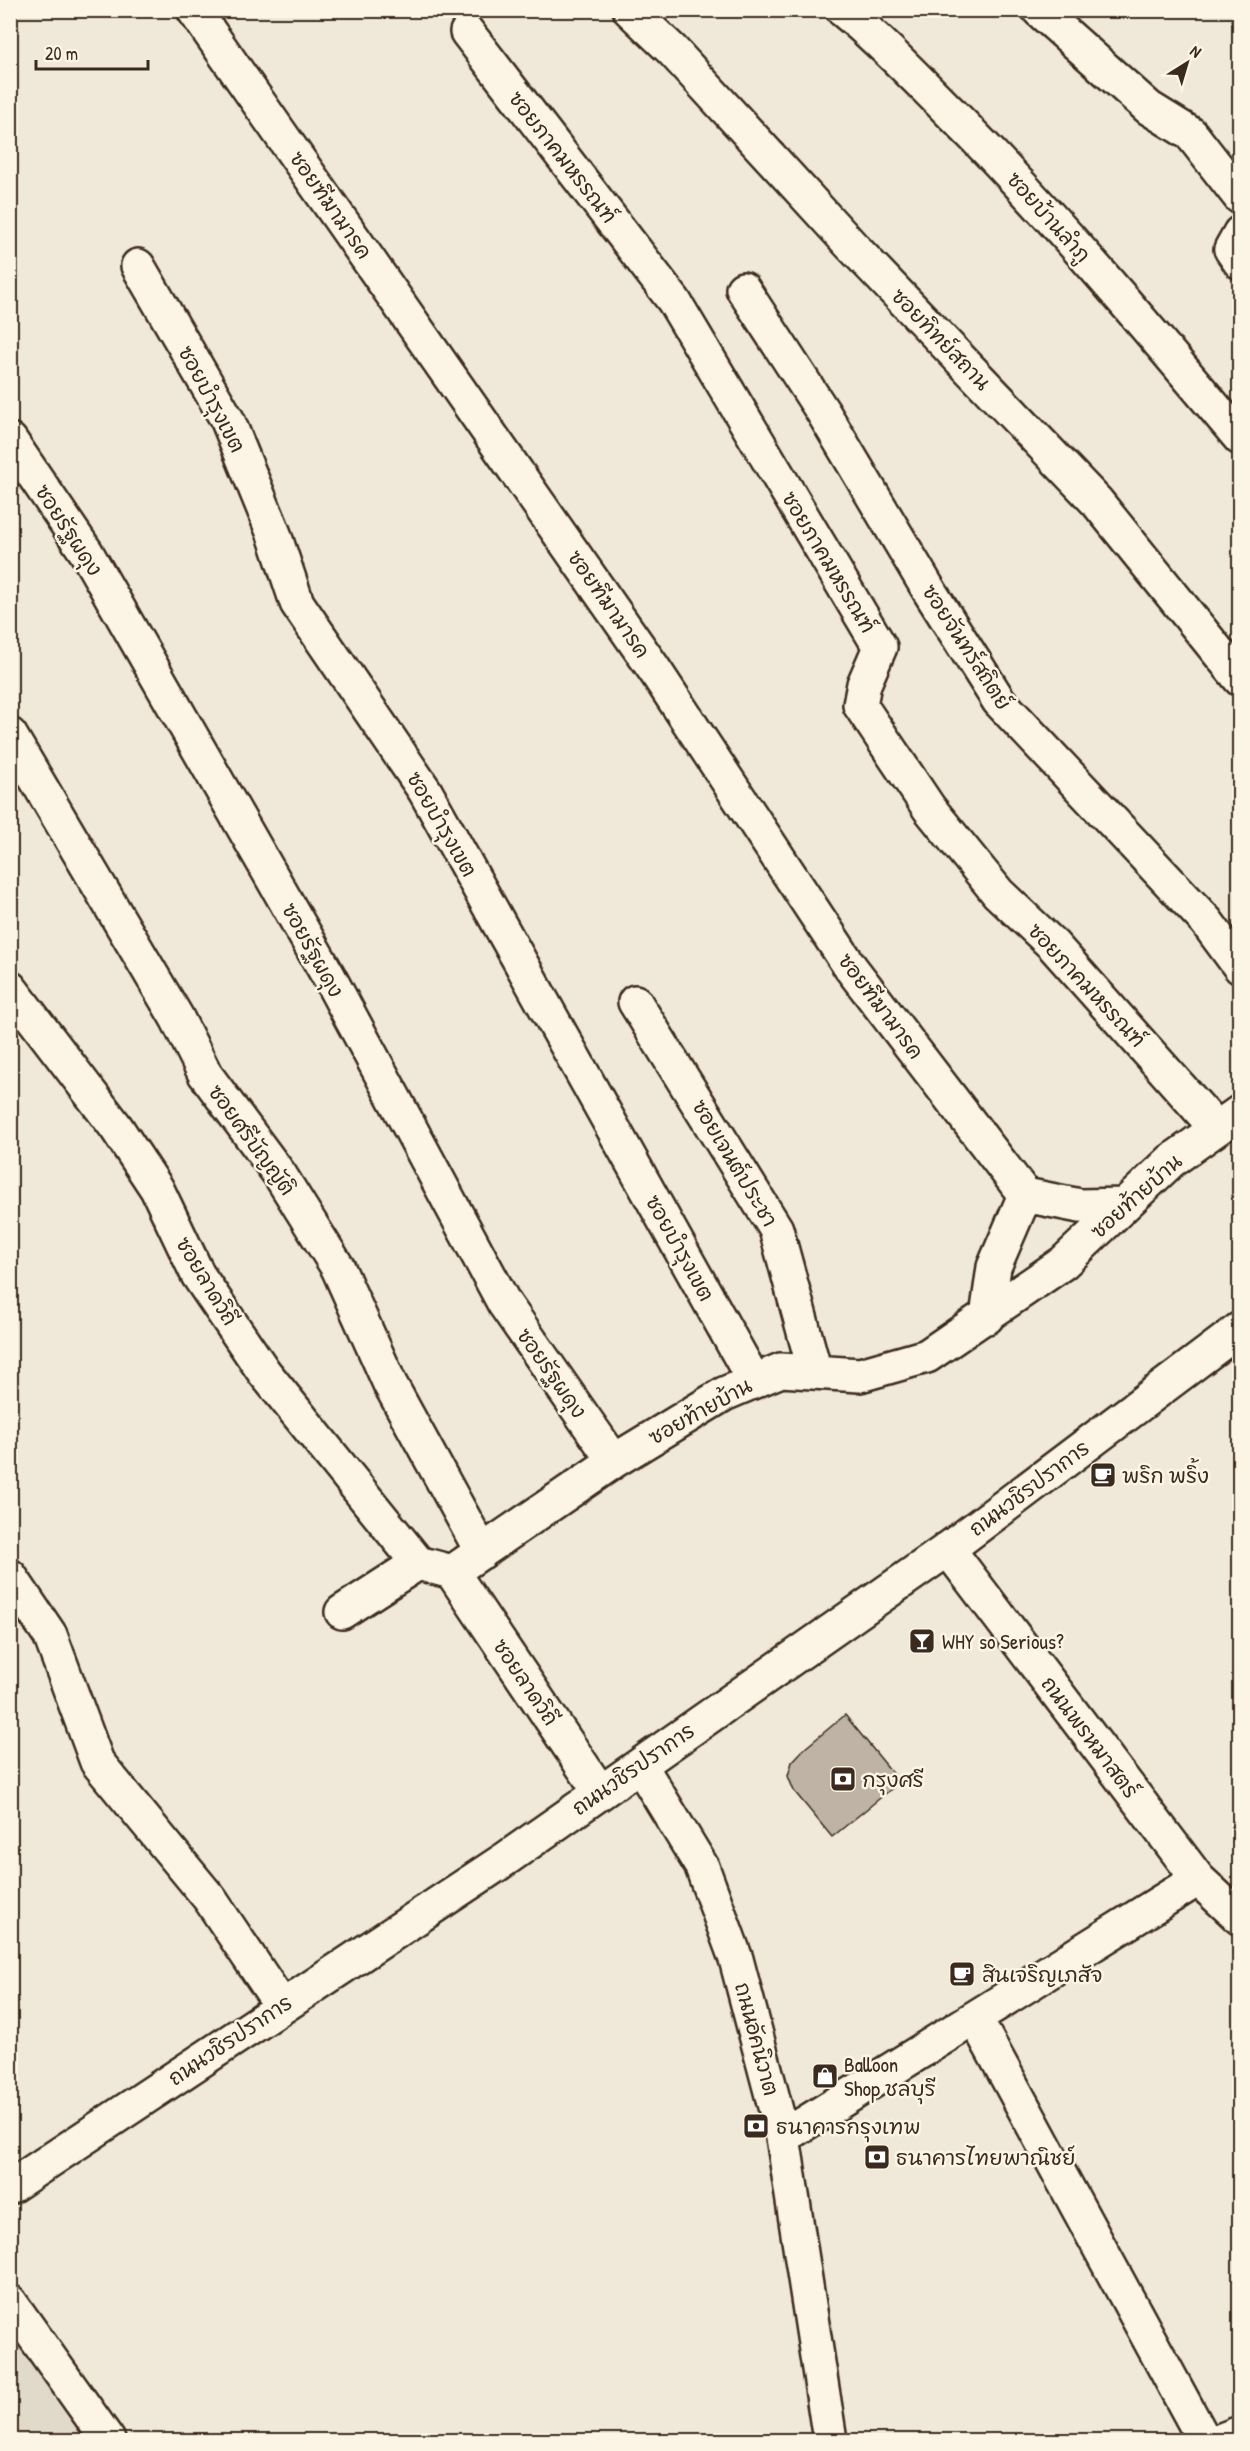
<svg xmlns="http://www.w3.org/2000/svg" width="1250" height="2451" font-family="'Patrick Hand','Playpen Sans Thai',sans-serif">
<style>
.built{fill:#e1d9c9}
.building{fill:#beb3a4;stroke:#3b2a1e;stroke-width:1.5}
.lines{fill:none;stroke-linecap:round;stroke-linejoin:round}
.street-casing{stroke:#3b2a1e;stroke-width:38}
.secondary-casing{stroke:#3b2a1e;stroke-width:38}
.street{stroke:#fcf5e5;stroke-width:33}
.secondary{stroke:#fcf5e5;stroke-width:33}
.labels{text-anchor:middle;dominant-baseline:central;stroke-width:5;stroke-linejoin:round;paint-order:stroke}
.street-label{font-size:21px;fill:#3b2a1e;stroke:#fcf5e5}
.poi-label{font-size:21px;fill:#3b2a1e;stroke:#fcf5e5;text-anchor:start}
</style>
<rect width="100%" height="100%" fill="#f0e9d9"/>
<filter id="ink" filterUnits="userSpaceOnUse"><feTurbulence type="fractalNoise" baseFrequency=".0167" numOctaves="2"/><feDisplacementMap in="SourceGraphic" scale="12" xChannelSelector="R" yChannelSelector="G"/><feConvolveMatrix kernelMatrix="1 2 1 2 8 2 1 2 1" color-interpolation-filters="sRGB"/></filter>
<g filter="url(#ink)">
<path class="built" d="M 11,2321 L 90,2440 L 11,2440 Z"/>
<path class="building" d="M 845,1715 L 900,1782 L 832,1837 L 794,1791 L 788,1776 L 792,1762 L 804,1749 Z"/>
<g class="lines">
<defs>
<path id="street" d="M 194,10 L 654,669 L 851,968 L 1025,1195 L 994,1267 L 987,1317
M 630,10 L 672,50 L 850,244 L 1097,502 L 1240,679
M 843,10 C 882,42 917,79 952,114 C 1054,216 1147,327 1240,438
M 1039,10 L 1149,108 L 1191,134 L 1240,197
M 467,32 L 674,301 L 880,647 L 864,684 L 860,705 L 929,808 L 998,893 L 1053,945 L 1216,1128
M 1240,233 L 1231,249 L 1240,262
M 138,266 L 228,421 L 274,534 L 297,603 L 425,791 L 754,1381
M 743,289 L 823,412 L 930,592 L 999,701 L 1206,921 L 1240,967
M 10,440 L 86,552 L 329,977 L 504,1303 L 614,1461
M 10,735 L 177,1018 L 205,1074 L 280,1175 L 338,1268 L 390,1384 L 482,1552
M 10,988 L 116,1127 L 157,1189 L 198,1275 L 264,1372 L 418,1563
M 635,1002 L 776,1229 L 815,1372
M 1025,1195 L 1080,1206 L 1124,1205
M 948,1549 L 1198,1879 L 1240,1918
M 452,1572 L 600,1792
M 10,1576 L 50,1635 L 97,1762 L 210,1899 L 281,2005
M 342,1612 L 418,1563 L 452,1572 L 614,1461 L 724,1394 L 781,1370 L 860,1375 L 927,1356 L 1063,1263 L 1171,1161 L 1240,1112
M 975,2018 L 1204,2440
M 783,2137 L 1198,1879"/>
<path id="secondary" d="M 640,1765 L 702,1867 L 736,1959 L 783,2137 L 830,2440
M 10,2187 L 507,1858 L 640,1765 L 948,1549 L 1240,1329
M 10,2302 L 108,2440
M 1222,2440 L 1240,2433"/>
</defs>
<use href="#street" class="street-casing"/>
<use href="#secondary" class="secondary-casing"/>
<use href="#street" class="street"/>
<use href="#secondary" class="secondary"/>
</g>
</g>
<defs>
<symbol id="cafe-square" viewBox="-11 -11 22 22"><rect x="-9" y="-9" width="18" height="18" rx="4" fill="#3b2a1e" stroke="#fcf5e5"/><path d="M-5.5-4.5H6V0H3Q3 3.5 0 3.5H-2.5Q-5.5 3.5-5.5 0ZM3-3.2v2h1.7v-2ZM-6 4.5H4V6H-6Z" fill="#fff"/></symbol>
<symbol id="bar-square" viewBox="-11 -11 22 22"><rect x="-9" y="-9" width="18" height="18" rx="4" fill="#3b2a1e" stroke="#fcf5e5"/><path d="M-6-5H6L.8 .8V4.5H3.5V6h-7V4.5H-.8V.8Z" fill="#fff"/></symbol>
<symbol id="bank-square" viewBox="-11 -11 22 22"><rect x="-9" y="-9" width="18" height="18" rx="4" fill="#3b2a1e" stroke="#fcf5e5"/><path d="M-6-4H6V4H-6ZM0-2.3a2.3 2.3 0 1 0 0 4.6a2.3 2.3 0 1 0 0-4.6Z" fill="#fff"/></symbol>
<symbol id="shop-square" viewBox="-11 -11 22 22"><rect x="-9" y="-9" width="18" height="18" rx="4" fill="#3b2a1e" stroke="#fcf5e5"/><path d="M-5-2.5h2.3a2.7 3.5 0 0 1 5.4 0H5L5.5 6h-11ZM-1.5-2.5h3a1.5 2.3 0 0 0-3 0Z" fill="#fff"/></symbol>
</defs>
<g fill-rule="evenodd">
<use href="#cafe-square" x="1088" y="1460" width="30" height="30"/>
<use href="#bar-square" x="907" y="1626" width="30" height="30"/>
<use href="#bank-square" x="828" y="1764" width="30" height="30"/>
<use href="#cafe-square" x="947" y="1959" width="30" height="30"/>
<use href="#shop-square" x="810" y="2061" width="30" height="30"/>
<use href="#bank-square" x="741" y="2111" width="30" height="30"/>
<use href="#bank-square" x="862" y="2142" width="30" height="30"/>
</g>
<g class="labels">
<g class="street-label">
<text transform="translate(563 157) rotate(52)">ซอยภาคมหรรณฑ์</text>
<text transform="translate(331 205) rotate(55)">ซอยฑีฆามารค</text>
<text transform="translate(1049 217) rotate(48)">ซอยบ้านลำภู</text>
<text transform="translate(941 339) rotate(46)">ซอยทิทย์สถาน</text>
<text transform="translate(212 399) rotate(62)">ซอยบำรุงเขต</text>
<text transform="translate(69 530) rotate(57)">ซอยรัฐผดุง</text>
<text transform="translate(829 562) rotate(59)">ซอยภาคมหรรณฑ์</text>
<text transform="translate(609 604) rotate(55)">ซอยฑีฆามารค</text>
<text transform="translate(967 647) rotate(57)">ซอยจันทร์สถิตย์</text>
<text transform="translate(442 824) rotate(60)">ซอยบำรุงเขต</text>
<text transform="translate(313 950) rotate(61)">ซอยรัฐผดุง</text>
<text transform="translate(1087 985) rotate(47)">ซอยภาคมหรรณฑ์</text>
<text transform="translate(881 1006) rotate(53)">ซอยฑีฆามารค</text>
<text transform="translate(252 1140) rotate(54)">ซอยศรีบัญญัติ</text>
<text transform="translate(735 1163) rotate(59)">ซอยเจนต์ประชา</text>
<text transform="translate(1136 1196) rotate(-42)">ซอยท้ายบ้าน</text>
<text transform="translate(680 1248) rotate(61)">ซอยบำรุงเขต</text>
<text transform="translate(207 1281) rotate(59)">ซอยลาดวิถี</text>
<text transform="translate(552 1373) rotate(55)">ซอยรัฐผดุง</text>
<text transform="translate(700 1411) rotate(-29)">ซอยท้ายบ้าน</text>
<text transform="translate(1029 1488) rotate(-37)">ถนนวชิรปราการ</text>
<text transform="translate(526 1682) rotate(56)">ซอยลาดวิถี</text>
<text transform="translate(1090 1737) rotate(53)">ถนนพรหมาสตร์</text>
<text transform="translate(633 1769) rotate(-35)">ถนนวชิรปราการ</text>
<text transform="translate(757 2039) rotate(75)">ถนนอัคนิวาต</text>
<text transform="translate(230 2040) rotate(-34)">ถนนวชิรปราการ</text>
</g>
<g class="poi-label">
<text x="1122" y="1475">พริก พริ้ง</text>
<text x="942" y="1641">WHY so Serious?</text>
<text x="862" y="1779">กรุงศรี</text>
<text x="982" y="1974">สินเจริญเภสัจ</text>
<text x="844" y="2064">Balloon<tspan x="844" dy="24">Shop ชลบุรี</tspan></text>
<text x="776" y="2126">ธนาคารกรุงเทพ</text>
<text x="896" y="2157">ธนาคารไทยพาณิชย์</text>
</g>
</g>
<rect width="1250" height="2451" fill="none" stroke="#fcf5e5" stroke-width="36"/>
<rect x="18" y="18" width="1214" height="2415" fill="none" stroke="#3b2a1e" stroke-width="2" filter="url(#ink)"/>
<g transform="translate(1187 63) rotate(37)" stroke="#fcf5e5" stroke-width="4.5" paint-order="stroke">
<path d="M0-4.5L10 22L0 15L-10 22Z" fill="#3b2a1e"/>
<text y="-9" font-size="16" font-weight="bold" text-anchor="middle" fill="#3b2a1e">N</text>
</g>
<path d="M36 60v9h112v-9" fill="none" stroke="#3b2a1e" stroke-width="3"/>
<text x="45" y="60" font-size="18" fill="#3b2a1e" stroke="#fcf5e5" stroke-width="4.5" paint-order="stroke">20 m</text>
</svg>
